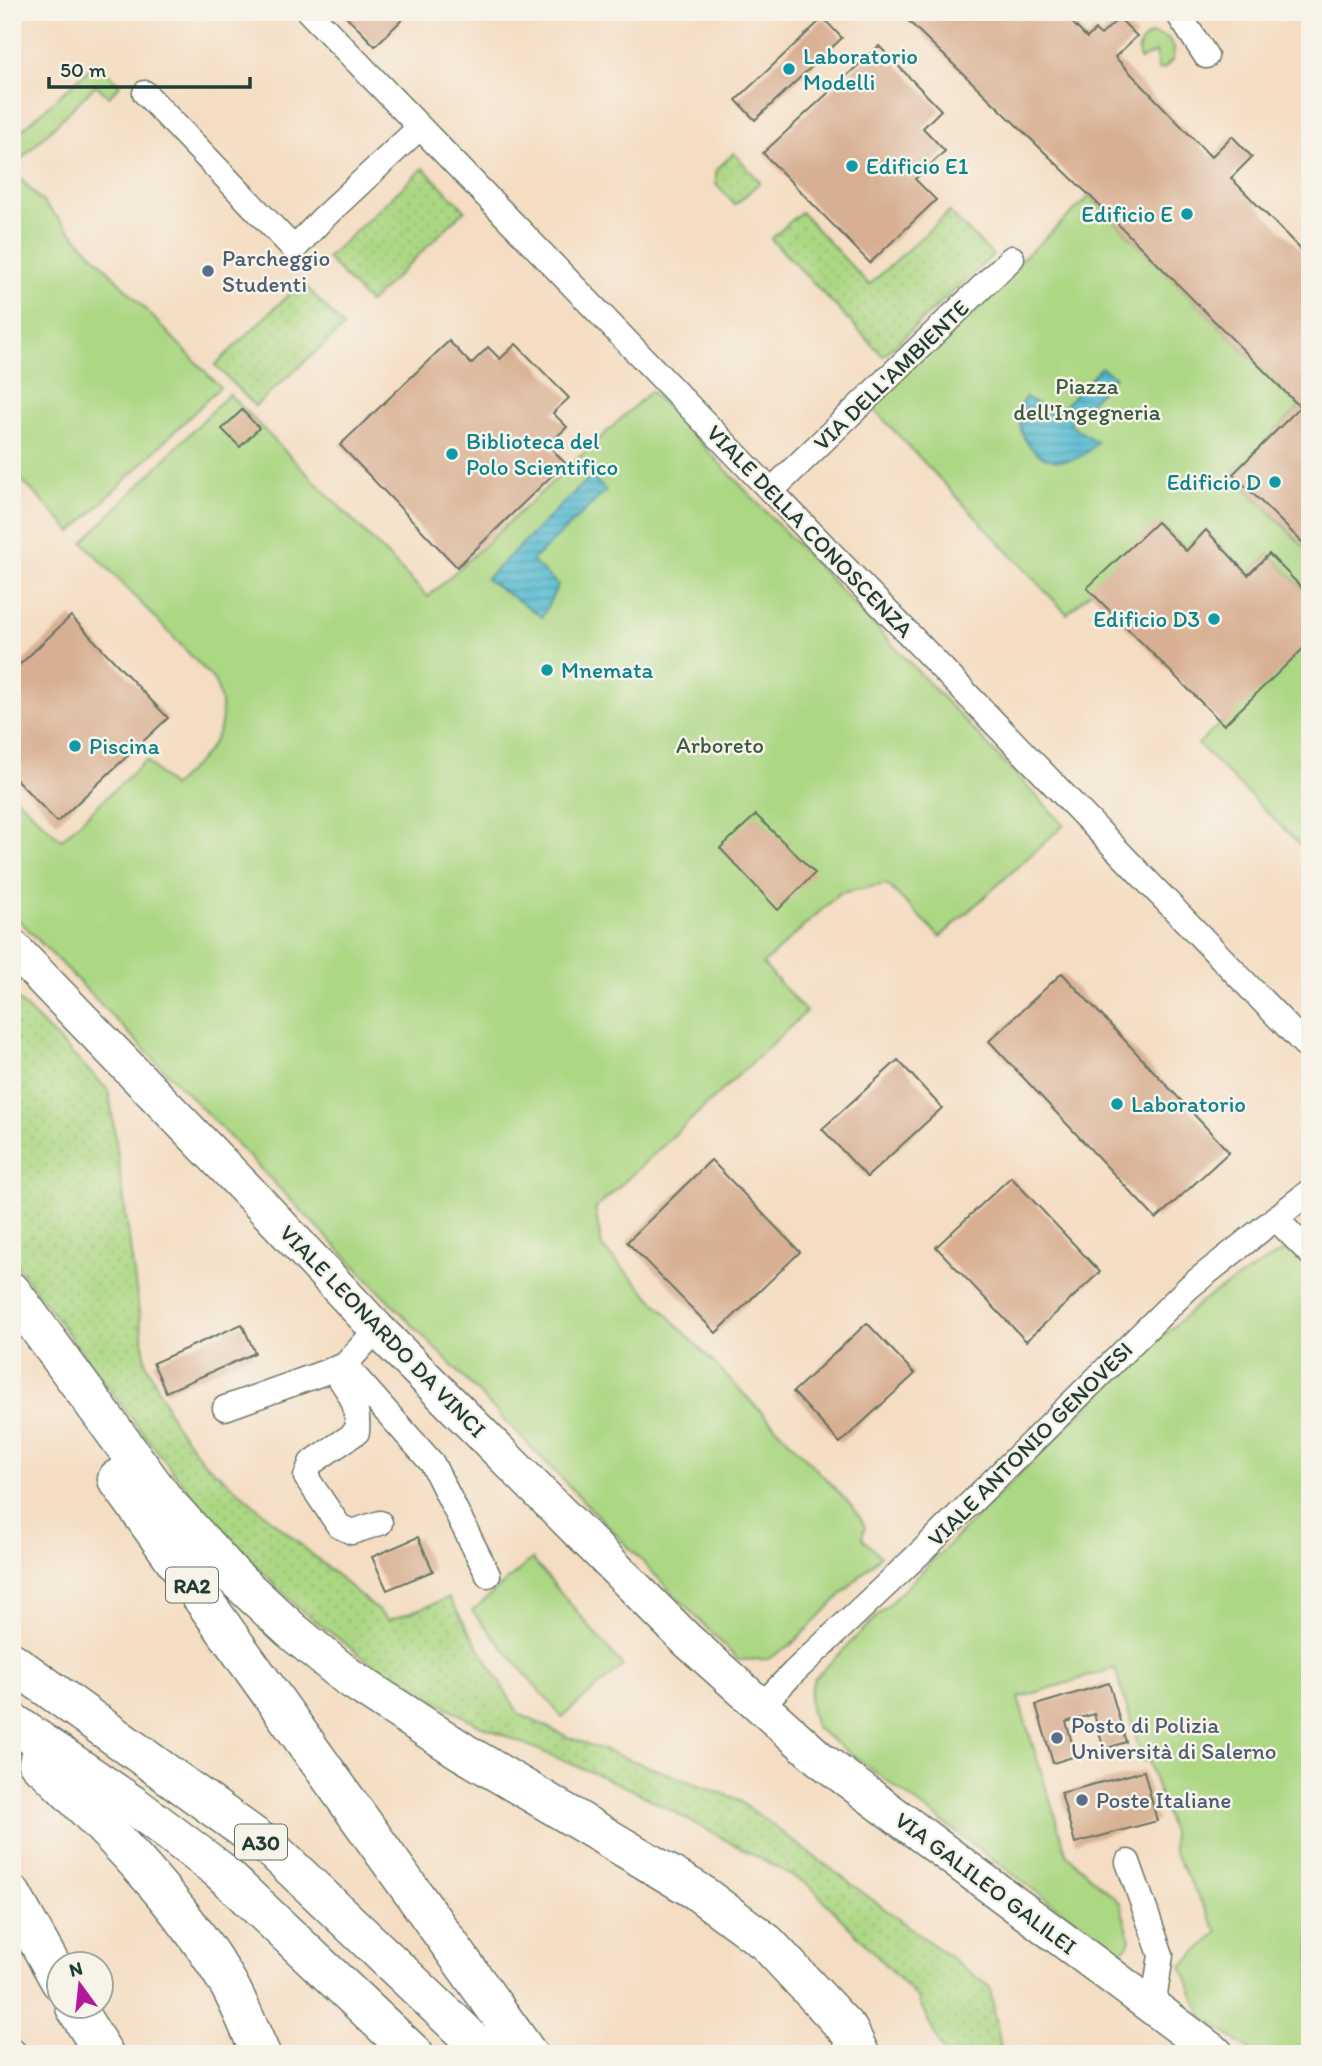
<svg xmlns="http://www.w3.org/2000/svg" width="1322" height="2066" font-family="Itim,sans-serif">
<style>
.grass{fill:url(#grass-dots);stroke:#668a5c;stroke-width:2}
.park{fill:#acd783;stroke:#668a5c;stroke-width:2}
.water{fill:url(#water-rules);stroke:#3a7c83;stroke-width:2}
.building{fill:#d8af92}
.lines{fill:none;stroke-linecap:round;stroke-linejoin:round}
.street-casing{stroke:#6a7566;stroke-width:27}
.secondary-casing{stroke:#6a7566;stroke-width:38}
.highway-casing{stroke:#6a7566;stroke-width:41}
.street{stroke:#fff;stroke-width:24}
.secondary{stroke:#fff;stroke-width:35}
.highway{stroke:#fff;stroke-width:38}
.culture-dot{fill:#0f9aa8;stroke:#f7f3e8;stroke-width:2.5}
.service-dot{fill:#5c6f8a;stroke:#f7f3e8;stroke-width:2.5}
.labels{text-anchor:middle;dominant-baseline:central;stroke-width:5;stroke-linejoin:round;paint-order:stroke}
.shield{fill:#f7f3e8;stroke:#60746a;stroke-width:2}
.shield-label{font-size:21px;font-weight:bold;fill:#1f3d34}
.culture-label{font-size:23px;fill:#0d838f;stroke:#f7f3e8;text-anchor:start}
.service-label{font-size:23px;fill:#4e5e75;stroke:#f7f3e8;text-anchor:start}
.street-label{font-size:23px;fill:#1f3d34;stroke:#f7f3e8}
.park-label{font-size:23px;fill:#3b5c44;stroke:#f7f3e8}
</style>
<defs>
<pattern id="grass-dots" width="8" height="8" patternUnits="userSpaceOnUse" patternTransform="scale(1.75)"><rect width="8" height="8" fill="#acd783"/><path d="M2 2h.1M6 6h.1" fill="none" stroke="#94b972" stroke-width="1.8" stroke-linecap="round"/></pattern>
<pattern id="water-rules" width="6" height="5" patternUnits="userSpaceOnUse" patternTransform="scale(1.75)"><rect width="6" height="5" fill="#54bbd2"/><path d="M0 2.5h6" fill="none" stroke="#4599ab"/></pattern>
</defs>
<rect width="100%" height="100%" fill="#f7f3e8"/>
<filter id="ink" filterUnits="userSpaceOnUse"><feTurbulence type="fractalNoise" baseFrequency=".0143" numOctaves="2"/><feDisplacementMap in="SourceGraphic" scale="14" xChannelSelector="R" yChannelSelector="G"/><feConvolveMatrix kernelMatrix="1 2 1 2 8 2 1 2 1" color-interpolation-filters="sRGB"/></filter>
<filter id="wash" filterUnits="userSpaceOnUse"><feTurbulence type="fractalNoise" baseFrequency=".00686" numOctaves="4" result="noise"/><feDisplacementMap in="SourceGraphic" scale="28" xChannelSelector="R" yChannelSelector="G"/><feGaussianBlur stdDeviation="1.57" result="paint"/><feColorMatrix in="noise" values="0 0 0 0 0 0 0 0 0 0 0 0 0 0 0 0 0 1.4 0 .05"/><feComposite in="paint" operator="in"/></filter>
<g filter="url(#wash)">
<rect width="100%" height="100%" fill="#f4ddc2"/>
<path class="grass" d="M 734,153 L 760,182 L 735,205 L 716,184 L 716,170 Z
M 423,168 L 465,210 L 369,303 L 327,258 Z
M 801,212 L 869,285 L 949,212 L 993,255 L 883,356 L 771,239 Z
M 302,282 L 344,327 L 255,406 L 215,365 Z
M 12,994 L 109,1091 L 146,1363 L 174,1423 L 203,1461 L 389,1620 L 449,1598 L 519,1714 L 568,1737 L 737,1799 L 990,1987 L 1002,2054 L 944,2054 L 918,1999 L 809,1885 L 633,1790 L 475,1723 L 373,1665 L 297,1607 L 208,1516 L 125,1410 L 12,1259 Z"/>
<path class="park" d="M 1153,34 L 1168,38 L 1174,48 L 1173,59 L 1165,68 L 1158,70 L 1156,52 L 1140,60 C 1136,48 1141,38 1153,34 Z
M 97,62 L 120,85 L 109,97 L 96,85 L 12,168 L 12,139 Z
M 12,170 L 220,387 L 72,532 L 12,470 Z
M 1090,196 L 1300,407 L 1233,474 L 1310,553 L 1310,596 L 1269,554 L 1248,575 L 1206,530 L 1186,549 L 1161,525 L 1067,614 L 868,403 Z
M 651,391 L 1064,825 L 940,937 L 887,884 L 840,893 L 763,964 L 806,1012 L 595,1209 L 602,1247 L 853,1507 L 865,1526 L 862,1538 L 880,1556 L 790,1646 L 768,1659 L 738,1660 L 12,913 L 12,794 L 61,840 L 146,760 L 172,787 C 207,753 237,732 214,680 L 83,542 L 229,394 L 428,597 Z
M 1310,641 L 1310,855 L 1198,744 Z
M 1290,1250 L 1310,1270 L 1310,2054 L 1255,2054 L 1202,2016 L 1182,1966 L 1218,1932 L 1173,1851 L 1172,1833 L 1148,1760 L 1143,1761 L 1115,1668 L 1018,1698 L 1067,1855 L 1120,1903 L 1130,1939 L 1128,1945 L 1119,1953 L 816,1728 C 809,1711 806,1695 815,1678 L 1112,1382 L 1203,1300 L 1283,1251 Z
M 532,1559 L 623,1666 L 562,1717 L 472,1611 Z"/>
<path class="water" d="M 1101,367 L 1115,377 L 1069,424 L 1097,442 C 1062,487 1001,444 1025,397 L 1056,415 Z
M 591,476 L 606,491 L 532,561 L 558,585 L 542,617 L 486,579 Z"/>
<g id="blocks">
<path class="building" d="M 342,12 L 410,12 L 375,46 Z
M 899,12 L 1062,12 L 1087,38 L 1095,30 L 1101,35 L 1119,18 L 1137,36 L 1115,57 L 1211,157 L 1232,136 L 1252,157 L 1231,178 L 1310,259 L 1310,550 L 1233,474 L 1300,407 L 1090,196 Z
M 823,18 L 842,38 L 755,120 L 736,100 Z
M 879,46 L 941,110 L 923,128 L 945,151 L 915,179 L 936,200 L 870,263 L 763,153 Z
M 449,341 L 471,364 L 488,347 L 500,359 L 516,344 L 569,398 L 553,413 L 567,427 L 548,445 L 565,463 L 457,567 L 340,445 Z
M 242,410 L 259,428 L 240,447 L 222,429 Z
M 1157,522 L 1186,551 L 1206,530 L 1248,575 L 1269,554 L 1310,596 L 1310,642 L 1224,725 L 1087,588 Z
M 71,616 L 168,718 L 57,822 L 12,775 L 12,672 Z
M 756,815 L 815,873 L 778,910 L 720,848 Z
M 1062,973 L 1229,1152 L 1156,1219 L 989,1041 Z
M 898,1060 L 942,1108 L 867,1177 L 822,1129 Z
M 711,1160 L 800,1252 L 716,1333 L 627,1242 Z
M 1011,1177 L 1100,1272 L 1026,1341 L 936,1247 Z
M 867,1323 L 915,1374 L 840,1443 L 793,1392 Z
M 242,1324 L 255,1353 L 166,1392 L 153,1363 Z
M 1310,1515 L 1310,1542 L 1309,1542 L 1302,1517 Z
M 418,1537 L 433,1571 L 387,1590 L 372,1557 Z
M 1109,1683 L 1126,1742 L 1104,1749 L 1094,1714 L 1066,1722 L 1076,1756 L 1053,1763 L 1036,1705 Z
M 1144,1771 L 1157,1821 L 1075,1843 L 1061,1793 Z"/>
</g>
</g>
<g filter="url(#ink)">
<use href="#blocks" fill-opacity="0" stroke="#6a7566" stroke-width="2"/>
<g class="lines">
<defs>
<path id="street" d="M 309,12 L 1310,1050
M 1177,12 L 1206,56
M 145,93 L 294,249 L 322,219 L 420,127
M 771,491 L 1012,258
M 1275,1218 L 1310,1253
M 377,1329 L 345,1365 L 432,1463 L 488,1575
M 336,1373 C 351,1394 359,1406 357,1432 L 311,1463 L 306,1477 L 339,1526 L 352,1532 L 380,1523
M 225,1408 L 345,1365
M 760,1707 L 794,1672 L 920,1553 L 1189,1287 L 1310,1191
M 1128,1862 L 1161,1955 L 1153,2008
M 12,2050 L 16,2054"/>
<path id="secondary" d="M 12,947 L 250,1193 L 377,1329 L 687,1640 L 820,1759 L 1216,2054"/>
<path id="highway" d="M 12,1292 L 165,1501 L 233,1576 L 291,1630 L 347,1676 L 463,1752 L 697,1891 L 767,1943 L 849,2031 L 860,2054
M 117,1479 L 528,2054
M 12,1662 L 274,1851 L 464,2032 L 484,2054
M 12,1722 L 136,1807 L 218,1869 L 414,2054
M 38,1763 L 45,1768 C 112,1834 181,1903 229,1985 C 241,2007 250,2031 261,2054
M 12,1895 L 60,1981
M 75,2007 L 104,2054"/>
</defs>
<use href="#street" class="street-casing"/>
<use href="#secondary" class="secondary-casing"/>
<use href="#highway" class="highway-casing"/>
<use href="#street" class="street"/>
<use href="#secondary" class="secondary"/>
<use href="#highway" class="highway"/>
</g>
</g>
<g class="culture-dot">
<circle cx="789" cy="69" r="7"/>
<circle cx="852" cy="166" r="7"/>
<circle cx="1187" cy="214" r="7"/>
<circle cx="452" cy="454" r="7"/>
<circle cx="1275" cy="482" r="7"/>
<circle cx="1214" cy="619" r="7"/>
<circle cx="547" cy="670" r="7"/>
<circle cx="75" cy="746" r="7"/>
<circle cx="1117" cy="1104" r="7"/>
</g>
<g class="service-dot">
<circle cx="208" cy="271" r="7"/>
<circle cx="1057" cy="1738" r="7"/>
<circle cx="1082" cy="1800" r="7"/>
</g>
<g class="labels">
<g class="shield">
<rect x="166" y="1567.5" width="52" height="35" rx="5"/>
<rect x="235" y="1824.5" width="52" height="35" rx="5"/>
</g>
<g class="shield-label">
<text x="192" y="1585">RA2</text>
<text x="261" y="1842">A30</text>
</g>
<g class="culture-label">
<text x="803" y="56">Laboratorio<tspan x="803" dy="26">Modelli</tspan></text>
<text x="866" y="166">Edificio E1</text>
<text x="1173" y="214" text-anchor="end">Edificio E</text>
<text x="466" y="441">Biblioteca del<tspan x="466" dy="26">Polo Scientifico</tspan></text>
<text x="1261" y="482" text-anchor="end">Edificio D</text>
<text x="1200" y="619" text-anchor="end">Edificio D3</text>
<text x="561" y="670">Mnemata</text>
<text x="89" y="746">Piscina</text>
<text x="1131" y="1104">Laboratorio</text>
</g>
<g class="service-label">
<text x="222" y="258">Parcheggio<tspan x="222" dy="26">Studenti</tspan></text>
<text x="1071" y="1725">Posto di Polizia<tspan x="1071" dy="26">Università di Salerno</tspan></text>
<text x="1096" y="1800">Poste Italiane</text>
</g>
<g class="street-label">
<text transform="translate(891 375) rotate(-44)">VIA DELL'AMBIENTE</text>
<text transform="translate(810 531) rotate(46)">VIALE DELLA CONOSCENZA</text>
<text transform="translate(383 1331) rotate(46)">VIALE LEONARDO DA VINCI</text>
<text transform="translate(1030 1444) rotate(-45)">VIALE ANTONIO GENOVESI</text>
<text transform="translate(986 1883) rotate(37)">VIA GALILEO GALILEI</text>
</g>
<g class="park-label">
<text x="1087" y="386">Piazza<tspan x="1087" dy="26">dell'Ingegneria</tspan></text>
<text x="720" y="745">Arboreto</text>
</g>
</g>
<rect width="1322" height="2066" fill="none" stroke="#f7f3e8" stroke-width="42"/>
<g transform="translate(80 1985) rotate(345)"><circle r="33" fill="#f7f3e8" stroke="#a1aaa0" stroke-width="2"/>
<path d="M0-5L12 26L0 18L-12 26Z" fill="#b5179e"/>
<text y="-10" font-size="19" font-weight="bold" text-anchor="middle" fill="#1f3d34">N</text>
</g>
<path d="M49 77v10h201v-10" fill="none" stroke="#1f3d34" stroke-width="3.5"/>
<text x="60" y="77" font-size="21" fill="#1f3d34" stroke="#f7f3e8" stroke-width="5" paint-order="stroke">50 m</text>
</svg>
